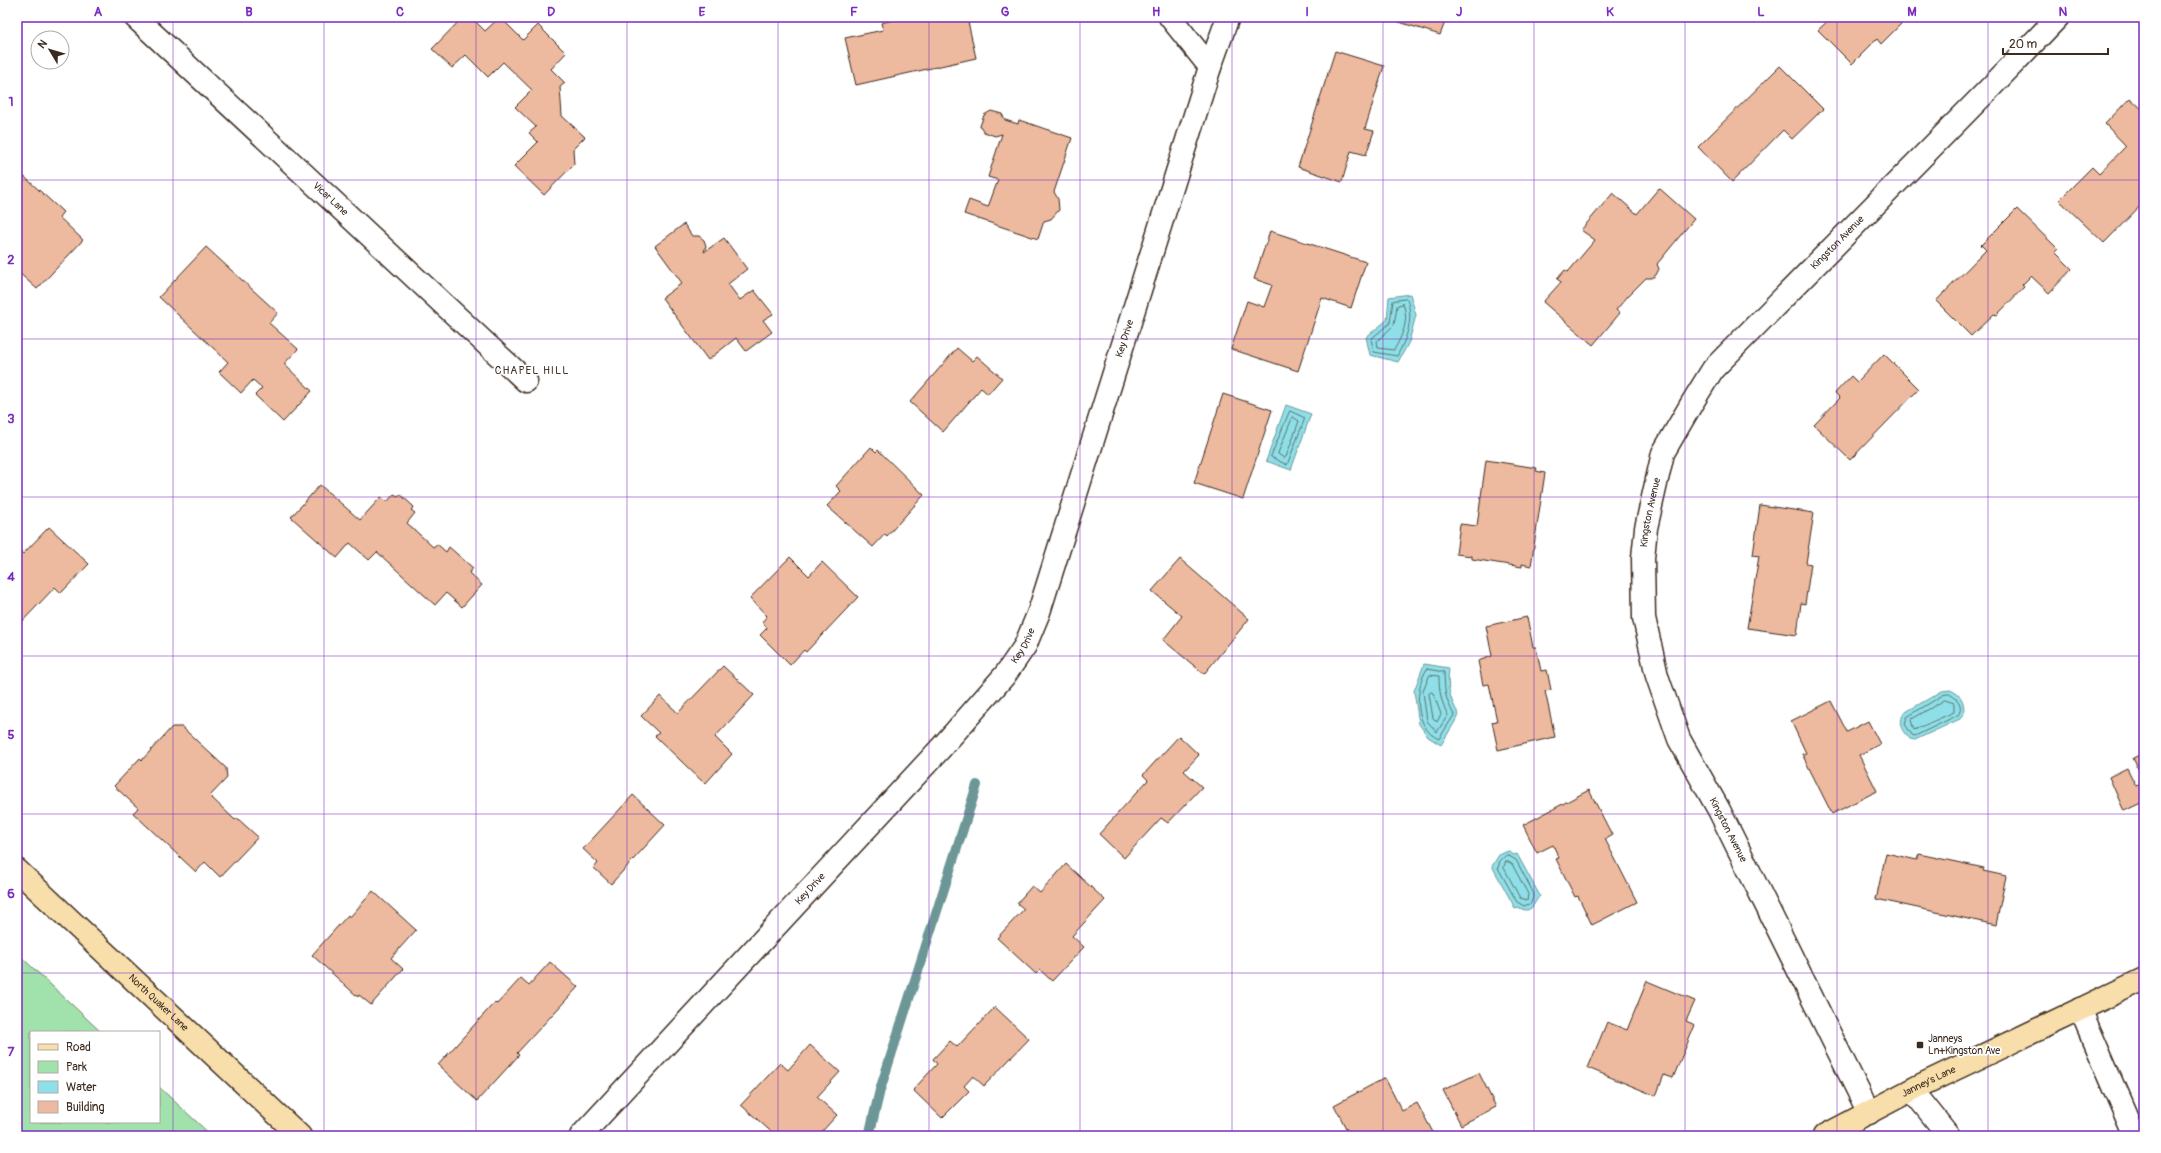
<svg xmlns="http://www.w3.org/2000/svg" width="2161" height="1153" font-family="Pangolin,sans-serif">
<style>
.green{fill:#a1e2ac;stroke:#6e8665}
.water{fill:#8edfe8;stroke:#6d9797}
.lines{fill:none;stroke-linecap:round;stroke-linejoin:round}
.shore{stroke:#5c726f;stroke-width:1}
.stream{stroke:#6d9797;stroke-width:10}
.building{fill:#edb99f;stroke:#3b2a1e}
.minor-casing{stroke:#3b2a1e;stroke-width:25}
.major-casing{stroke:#3b2a1e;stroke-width:25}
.minor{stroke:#fff;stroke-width:22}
.major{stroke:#f8deab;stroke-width:22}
.grid{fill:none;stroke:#7b2cbf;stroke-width:1;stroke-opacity:0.55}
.poi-dot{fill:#3b2a1e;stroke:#fff;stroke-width:1.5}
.labels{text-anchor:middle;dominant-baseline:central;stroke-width:3.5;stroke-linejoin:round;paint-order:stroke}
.street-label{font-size:10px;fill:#3b2a1e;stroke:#fff}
.poi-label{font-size:10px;fill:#3b2a1e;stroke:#fff;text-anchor:start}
.neighbourhood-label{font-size:11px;letter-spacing:1px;fill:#3b2a1e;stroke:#fff}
.neatline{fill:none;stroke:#7b2cbf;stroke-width:1.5}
.grid-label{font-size:13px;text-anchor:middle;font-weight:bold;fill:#7b2cbf}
</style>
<rect width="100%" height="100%" fill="#fff"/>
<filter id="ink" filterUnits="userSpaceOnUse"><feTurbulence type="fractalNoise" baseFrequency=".025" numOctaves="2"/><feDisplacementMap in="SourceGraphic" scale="8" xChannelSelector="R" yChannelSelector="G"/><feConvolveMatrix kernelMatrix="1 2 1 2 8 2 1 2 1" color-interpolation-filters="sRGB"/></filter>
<g filter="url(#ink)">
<path class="green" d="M 17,953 L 101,1032 L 31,1032 L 31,1122 L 159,1122 L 159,1087 L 212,1136 L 17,1136 Z"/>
<path class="water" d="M 1410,294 L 1416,315 L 1409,342 L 1398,362 L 1370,355 L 1366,337 L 1387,320 L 1389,297 Z
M 1286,405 L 1311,414 L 1291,470 L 1266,461 Z
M 1424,664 L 1449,668 C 1447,689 1449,697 1459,715 L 1441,745 L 1428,737 L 1419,724 L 1414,691 Z
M 1950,690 C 1962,695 1964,701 1964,713 L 1960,719 L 1915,740 L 1910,739 C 1903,731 1898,723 1904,713 L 1942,691 Z
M 1508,851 L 1514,855 L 1517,854 L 1540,896 C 1533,902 1533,916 1518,907 L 1515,908 L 1492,866 L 1499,855 Z"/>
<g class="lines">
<path class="shore" d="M 1407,299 C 1414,320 1407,337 1397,356 L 1374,352 L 1371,339 L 1390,323 L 1393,301 Z
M 1403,304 C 1410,320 1402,336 1394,350 L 1378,348 L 1377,341 L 1394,325 L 1397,306 Z
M 1290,411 L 1305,418 L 1287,465 L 1271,457 Z
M 1293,417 L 1299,421 L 1286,457 L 1284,458 L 1278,454 Z
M 1427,669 L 1444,672 C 1445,692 1444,696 1454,715 L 1439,739 C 1414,729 1414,688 1427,669 Z
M 1430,675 L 1439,676 C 1439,691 1441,702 1448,715 L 1437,732 L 1427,721 L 1423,692 Z
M 1431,692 L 1433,693 L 1441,714 L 1437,722 L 1433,718 L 1429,694 Z
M 1949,694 C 1958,698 1964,707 1958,715 L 1915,736 L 1912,735 L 1905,724 L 1907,717 L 1943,695 Z
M 1945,700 L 1954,703 L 1954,712 L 1914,730 L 1911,720 Z
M 1507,855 L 1516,860 L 1534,894 L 1531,903 L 1524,906 L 1517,902 L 1498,868 L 1500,861 Z
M 1506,861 L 1512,864 L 1528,894 L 1527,900 L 1520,898 L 1504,868 Z"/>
<path class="stream" d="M 869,1136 L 880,1090 L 977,785"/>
</g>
<path class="building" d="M 463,17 L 471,17 L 485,31 L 500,17 L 523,40 L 538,25 L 566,53 L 551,69 L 565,83 L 560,87 L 562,116 L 585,137 L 573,149 L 574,164 L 544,195 L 514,166 L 538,142 L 529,133 L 536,127 L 515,107 L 532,90 L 503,62 L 488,77 L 466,55 L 452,68 L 432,49 Z
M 905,17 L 967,17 L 976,58 L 856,85 L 845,38 L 883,30 L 881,23 Z
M 1398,17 L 1447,17 L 1440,35 L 1396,21 Z
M 1832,17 L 1908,17 L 1881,44 L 1877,39 L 1852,64 L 1818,30 Z
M 1335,51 L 1384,66 L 1365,129 L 1374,131 L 1366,155 L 1351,151 L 1342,182 L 1298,167 Z
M 1780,66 L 1823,109 L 1792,139 L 1783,130 L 1732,182 L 1698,147 Z
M 2130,98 L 2144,111 L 2144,202 L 2104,243 L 2059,200 L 2092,167 L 2099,174 L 2126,146 L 2105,124 Z
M 991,111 L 1002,114 L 1005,120 L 1018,124 L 1019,120 L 1072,138 L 1054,192 L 1058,199 L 1059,210 L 1051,219 L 1044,221 L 1038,239 L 964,214 L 969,200 L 988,207 L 998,180 L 988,177 L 1002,134 L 995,136 L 984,132 L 980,126 L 984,115 Z
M 17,170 L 63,212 L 59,217 L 83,240 L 37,289 L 17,271 Z
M 1659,188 L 1694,219 L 1657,264 L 1659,269 L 1656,275 L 1652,278 L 1646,278 L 1628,296 L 1616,310 L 1620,313 L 1593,345 L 1543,302 L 1561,282 L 1557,279 L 1565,270 L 1568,272 L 1595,240 L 1581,230 L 1613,193 L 1637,214 Z
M 2017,209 L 2058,249 L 2055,252 L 2072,269 L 2049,293 L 2031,276 L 2022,285 L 2024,287 L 1997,315 L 1994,314 L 1971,336 L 1936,301 L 1986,250 L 1981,245 Z
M 684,224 L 692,236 L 699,236 L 704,240 L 706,246 L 704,252 L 724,238 L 747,269 L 728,284 L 740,300 L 754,290 L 773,314 L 763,320 L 772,332 L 746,351 L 736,338 L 708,360 L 662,298 L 682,283 L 655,246 Z
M 1270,231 L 1366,262 L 1351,308 L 1322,298 L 1298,371 L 1231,349 L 1247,301 L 1264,307 L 1272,285 L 1254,279 Z
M 206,247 L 278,313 L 269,323 L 298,349 L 284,364 L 312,391 L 283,422 L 255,395 L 262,388 L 253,380 L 241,393 L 219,372 L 228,362 L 159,297 Z
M 957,348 L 972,361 L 977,356 L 1002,378 L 988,394 L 981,388 L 943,432 L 910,402 Z
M 1884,354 L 1919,389 L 1850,460 L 1814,425 L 1840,398 L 1835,393 L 1851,376 L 1857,382 Z
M 1223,394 L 1272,410 L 1243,499 L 1194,483 Z
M 871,447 L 876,452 L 878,450 L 924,495 L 887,536 L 885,534 L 873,547 L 827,506 L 841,491 L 836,486 Z
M 1486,460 L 1537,468 L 1536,471 L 1545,473 L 1531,566 L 1522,564 L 1522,567 L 1472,559 L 1472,556 L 1456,554 L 1460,524 L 1477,526 Z
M 320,485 L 360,520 L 381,497 L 387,502 L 394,494 L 398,496 L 400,494 L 414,507 L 411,510 L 415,513 L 407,523 L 433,547 L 437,544 L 446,552 L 449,547 L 473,568 L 469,573 L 482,585 L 462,607 L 446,593 L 435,605 L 377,552 L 369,560 L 350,543 L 337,558 L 291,517 Z
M 1760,505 L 1814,513 L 1806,563 L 1811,564 L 1805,604 L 1801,603 L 1797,635 L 1747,628 L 1759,556 L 1753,555 Z
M 49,527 L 89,564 L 61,593 L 55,587 L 17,627 L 17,548 L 23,554 Z
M 790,557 L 809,576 L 822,562 L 858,597 L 806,652 L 804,650 L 790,665 L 760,635 L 767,628 L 762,622 L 767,616 L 750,598 Z
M 1180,559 L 1249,619 L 1204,674 L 1163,640 L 1182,616 L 1152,591 Z
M 1527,617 L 1533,647 L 1536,647 L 1541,671 L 1547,670 L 1551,690 L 1545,691 L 1555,737 L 1498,750 L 1492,722 L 1497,721 L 1489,684 L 1483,685 L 1478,661 L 1492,656 L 1486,626 Z
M 723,666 L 754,695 L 715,737 L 732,754 L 705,784 L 655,736 L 659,733 L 641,716 L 660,696 L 678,713 Z
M 1831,701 L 1847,732 L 1868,721 L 1880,744 L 1859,755 L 1877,791 L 1832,814 L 1802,754 L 1806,753 L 1791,721 Z
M 172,727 L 182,727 L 226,768 L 227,778 L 210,796 L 235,820 L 237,818 L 258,837 L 220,877 L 205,862 L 196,872 L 133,813 L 138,808 L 114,786 L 140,758 L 142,760 Z
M 1179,736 L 1199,755 L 1184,771 L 1202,787 L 1168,823 L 1161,818 L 1124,858 L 1099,834 L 1148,780 L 1143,775 Z
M 2144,753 L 2144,781 L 2133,758 Z
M 2127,768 L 2136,786 L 2144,783 L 2144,799 L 2142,800 L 2143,802 L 2124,811 L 2109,777 Z
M 1589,790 L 1612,835 L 1605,839 L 1637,902 L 1592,925 L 1578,896 L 1575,897 L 1556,859 L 1559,858 L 1553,845 L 1537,853 L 1523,825 Z
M 633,795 L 665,825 L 611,884 L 594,868 L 598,863 L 583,849 Z
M 1886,853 L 1917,860 L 1919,854 L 1984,868 L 1983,871 L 2006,876 L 1996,925 L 1876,899 Z
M 1066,864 L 1105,900 L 1072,936 L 1084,947 L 1052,981 L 1040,970 L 1036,974 L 997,938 L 1024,909 L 1017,903 L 1032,886 L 1040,893 Z
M 373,891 L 416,930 L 391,958 L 403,969 L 371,1005 L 359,995 L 358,997 L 312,955 L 348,915 L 350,917 Z
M 550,962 L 578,987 L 517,1053 L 519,1055 L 477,1101 L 438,1065 L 495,1002 L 497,1004 L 521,978 L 529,985 Z
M 1647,981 L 1695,1001 L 1686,1021 L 1695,1025 L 1673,1078 L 1664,1075 L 1656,1096 L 1588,1068 L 1607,1022 L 1627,1030 Z
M 995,1007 L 1029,1039 L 984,1086 L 973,1076 L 964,1086 L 969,1091 L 942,1118 L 913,1090 L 937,1064 L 933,1059 L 950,1041 L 957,1047 Z
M 810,1045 L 840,1072 L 817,1097 L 837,1115 L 818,1136 L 776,1136 L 741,1105 L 780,1063 L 788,1070 Z
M 1479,1073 L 1496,1107 L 1461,1125 L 1443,1090 Z
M 1385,1078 L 1402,1111 L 1417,1103 L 1435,1136 L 1350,1136 L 1334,1105 Z"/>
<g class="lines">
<defs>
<g id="minor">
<path id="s1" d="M 135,17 L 526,381"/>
<path d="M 1170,17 L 1210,67"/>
<path d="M 2080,1009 L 2133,1132 L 2138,1136"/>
<path d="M 1912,1090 L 1949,1136"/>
<path id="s2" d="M 1869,1113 L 1719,810 L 1679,739 L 1657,676 L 1644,618 L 1643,558 L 1646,528 L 1663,453 L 1692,403 L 1713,369 L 1989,89 L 2058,17"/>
<path id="s3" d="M 581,1136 L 940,749 L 1005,675 L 1025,646 L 1039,612 L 1210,67 L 1228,17"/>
</g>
<g id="major">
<path id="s4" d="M 17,870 L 300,1136"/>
<path id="s5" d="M 1824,1136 L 1917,1087 L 2144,979"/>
</g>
</defs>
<use href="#minor" class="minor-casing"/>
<use href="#major" class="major-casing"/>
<use href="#minor" class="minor"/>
<use href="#major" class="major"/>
</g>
</g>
<path class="grid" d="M 173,17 L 173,1136M 324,17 L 324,1136M 476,17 L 476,1136M 627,17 L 627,1136M 778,17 L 778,1136M 929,17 L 929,1136M 1080,17 L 1080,1136M 1232,17 L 1232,1136M 1383,17 L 1383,1136M 1534,17 L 1534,1136M 1685,17 L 1685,1136M 1837,17 L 1837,1136M 1988,17 L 1988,1136M 17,180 L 2144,180M 17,339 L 2144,339M 17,497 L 2144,497M 17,656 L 2144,656M 17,814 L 2144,814M 17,973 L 2144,973"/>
<rect class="poi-dot" x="1916" y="1041" width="8" height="8" rx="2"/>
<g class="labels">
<g class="street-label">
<text stroke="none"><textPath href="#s1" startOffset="267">Vicar Lane</textPath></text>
<text stroke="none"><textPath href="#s2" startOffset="988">Kingston Avenue</textPath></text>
<text stroke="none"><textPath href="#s3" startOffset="985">Key Drive</textPath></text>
<text stroke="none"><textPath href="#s2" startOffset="652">Kingston Avenue</textPath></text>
<text stroke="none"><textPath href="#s3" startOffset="661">Key Drive</textPath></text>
<text transform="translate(1728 830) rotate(63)">Kingston Avenue</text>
<text stroke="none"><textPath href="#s3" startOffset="337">Key Drive</textPath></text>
<text stroke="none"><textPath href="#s4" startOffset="194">North Quaker Lane</textPath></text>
<text stroke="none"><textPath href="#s5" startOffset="118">Janney's Lane</textPath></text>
</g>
<g class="poi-label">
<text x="1928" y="1039">Janneys<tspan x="1928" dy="12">Ln+Kingston Ave</tspan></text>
</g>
<g class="neighbourhood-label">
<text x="532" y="370">CHAPEL HILL</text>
</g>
</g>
<rect width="2161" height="1153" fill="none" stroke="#fff" stroke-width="44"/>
<rect x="30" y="1031" width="130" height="92" fill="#ffffff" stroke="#b1aaa5"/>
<rect x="38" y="1044" width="20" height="6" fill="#f8deab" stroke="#b1aaa5"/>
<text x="66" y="1051" font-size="12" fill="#3b2a1e">Road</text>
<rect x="38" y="1061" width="20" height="12" fill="#a1e2ac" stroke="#b1aaa5"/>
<text x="66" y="1071" font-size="12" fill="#3b2a1e">Park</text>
<rect x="38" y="1081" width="20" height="12" fill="#8edfe8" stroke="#b1aaa5"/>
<text x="66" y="1091" font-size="12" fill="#3b2a1e">Water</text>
<rect x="38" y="1101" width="20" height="12" fill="#edb99f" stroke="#b1aaa5"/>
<text x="66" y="1111" font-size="12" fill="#3b2a1e">Building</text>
<g transform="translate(50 50) rotate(308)"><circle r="19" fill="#ffffff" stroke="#b1aaa5"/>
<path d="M0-3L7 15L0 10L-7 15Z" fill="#3b2a1e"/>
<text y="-6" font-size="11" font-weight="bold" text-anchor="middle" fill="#3b2a1e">N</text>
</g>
<path d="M2003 48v6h105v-6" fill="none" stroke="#3b2a1e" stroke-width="2"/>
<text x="2009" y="48" font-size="12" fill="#3b2a1e" stroke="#ffffff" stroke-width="3" paint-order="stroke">20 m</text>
<rect x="22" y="22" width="2117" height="1109" class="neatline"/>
<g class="grid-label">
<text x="98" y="16">A</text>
<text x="249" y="16">B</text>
<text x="400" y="16">C</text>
<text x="551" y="16">D</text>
<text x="702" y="16">E</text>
<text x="854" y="16">F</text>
<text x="1005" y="16">G</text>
<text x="1156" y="16">H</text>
<text x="1307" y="16">I</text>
<text x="1459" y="16">J</text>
<text x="1610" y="16">K</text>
<text x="1761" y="16">L</text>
<text x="1912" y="16">M</text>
<text x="2063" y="16">N</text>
<text x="11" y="106">1</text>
<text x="11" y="264">2</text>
<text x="11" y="423">3</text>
<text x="11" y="581">4</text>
<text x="11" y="739">5</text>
<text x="11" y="898">6</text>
<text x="11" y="1056">7</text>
</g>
</svg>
